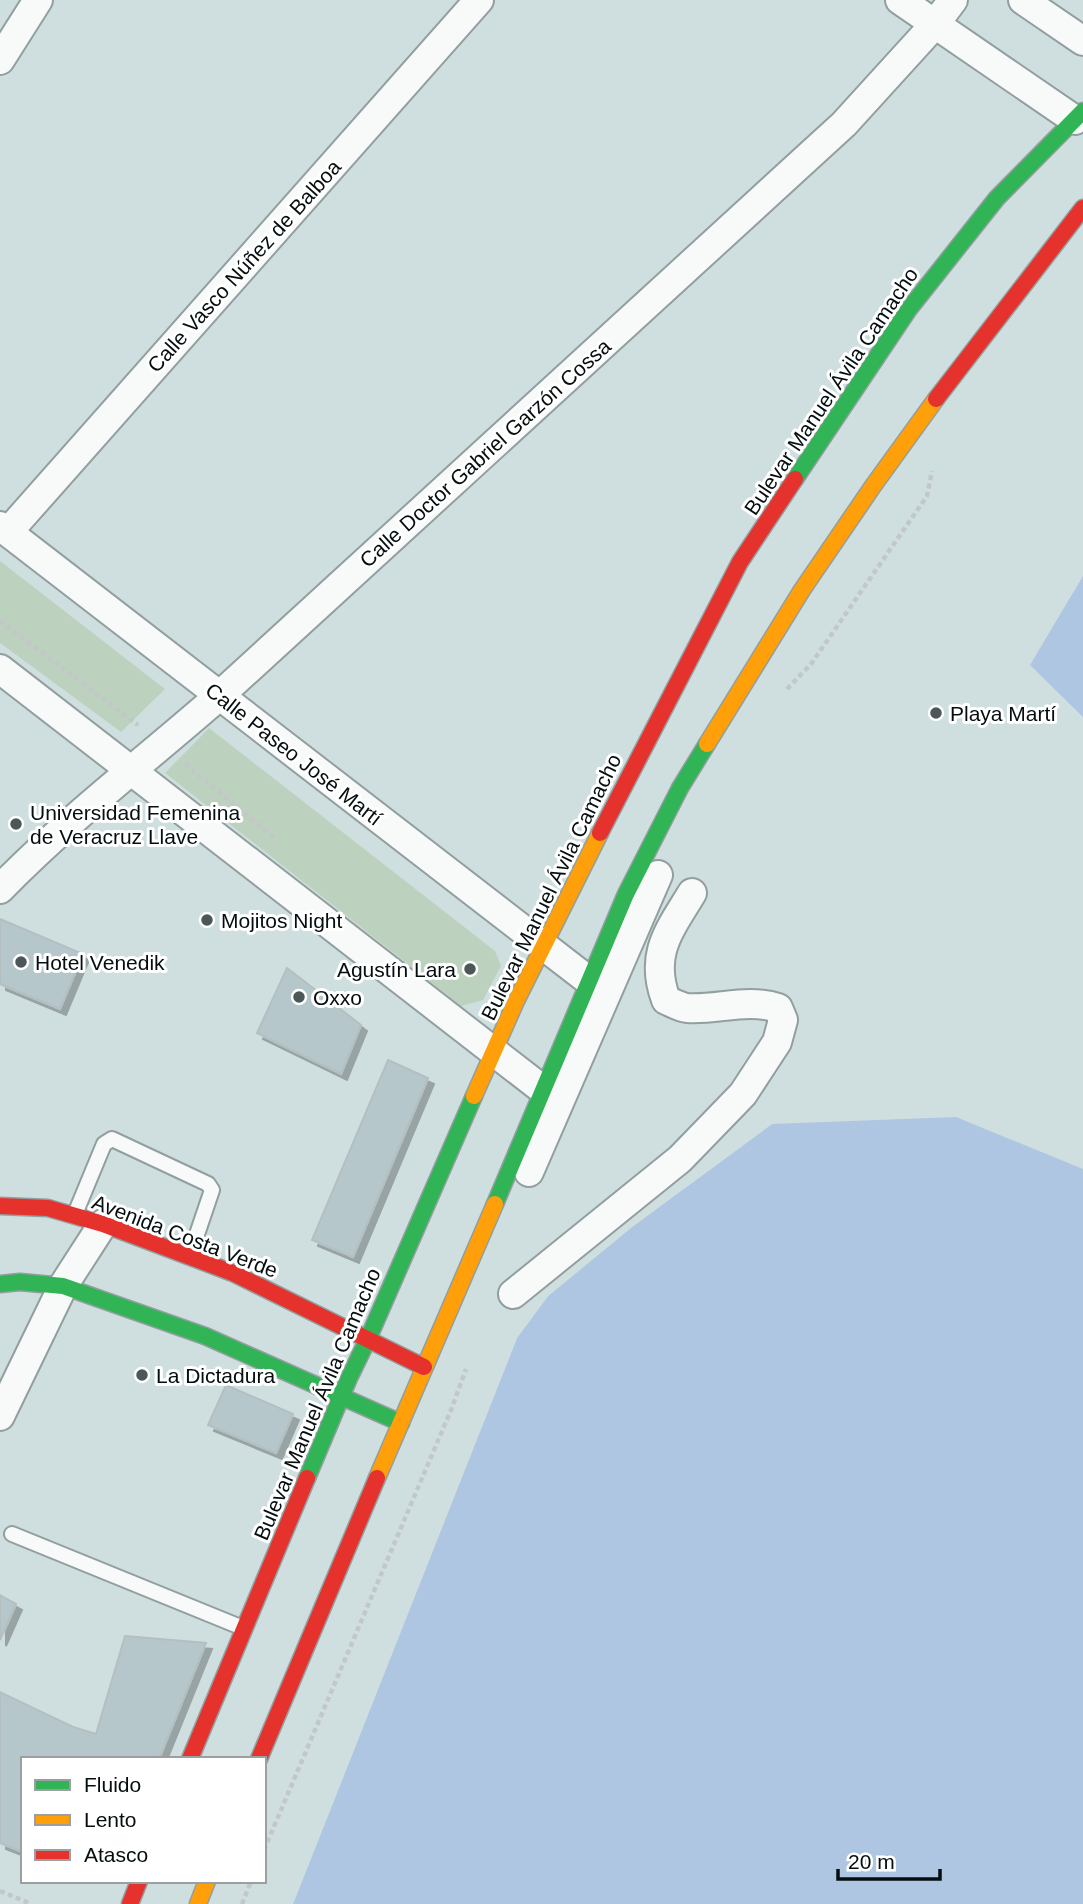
<svg xmlns="http://www.w3.org/2000/svg" width="1083" height="1904" font-family="Arial,sans-serif">
<style>
.green{fill:#bdd2be}
.water{fill:#afc6e2}
.pier{fill:#cfdfdf}
.building{fill:#b6c7cc;stroke:#b4bfc1;stroke-width:2;filter:url(#shadow)}
.lines{fill:none;stroke-linecap:round;stroke-linejoin:round}
.lane-casing{stroke:#929e9f;stroke-width:18}
.street-casing{stroke:#929e9f;stroke-width:32}
.fast-casing{stroke:#929e9f;stroke-width:19}
.slow-casing{stroke:#929e9f;stroke-width:19}
.jam-casing{stroke:#929e9f;stroke-width:19}
.path{stroke:#c2c7c7;stroke-width:4.5;stroke-dasharray:5 3.5;stroke-linecap:butt}
.lane{stroke:#f8fafa;stroke-width:14}
.street{stroke:#f8fafa;stroke-width:28}
.fast{stroke:#30b455;stroke-width:16}
.slow{stroke:#ff9f0a;stroke-width:16}
.jam{stroke:#e5322d;stroke-width:16}
.poi-dot{fill:#4c5758;stroke:#fff;stroke-width:2.5}
.labels{text-anchor:middle;dominant-baseline:central;stroke-width:6;stroke-linejoin:round;paint-order:stroke}
.street-label{font-size:21px;fill:#050e0f;stroke:#fff}
.poi-label{font-size:21px;fill:#050e0f;stroke:#fff;text-anchor:start}
</style>
<defs>
<filter id="shadow"><feDropShadow dx="6" dy="6" stdDeviation="0" flood-color="#0004"/></filter>
</defs>
<rect width="100%" height="100%" fill="#cfdfdf"/>
<path class="green" d="M 0,561 L 165,689 L 121,732 L 0,643 Z
M 209,728 L 495,951 L 501,966 L 483,1000 L 461,1006 L 165,773 Z"/>
<path class="water" d="M 1083,576 L 1083,717 L 1030,665 Z
M 956,1117 L 1083,1169 L 1083,1904 L 293,1904 L 517,1338 L 548,1296 L 632,1227 L 772,1124 Z"/>
<path class="pier" d="M 769,1122 L 772,1124 L 632,1227 L 548,1296 L 517,1338 L 293,1904 L 290,1904 L 514,1336 L 546,1293 L 630,1224 Z"/>
<path class="building" d="M 0,919 L 83,954 L 60,1009 L 0,984 Z
M 287,968 L 361,1025 L 341,1074 L 257,1033 Z
M 388,1060 L 428,1078 L 353,1257 L 312,1240 Z
M 226,1385 L 293,1414 L 276,1453 L 208,1425 Z
M 0,1595 L 16,1604 L 0,1640 Z
M 125,1636 L 206,1643 L 159,1759 L 23,1759 L 23,1852 L 0,1843 L 0,1692 L 73,1727 L 96,1734 Z"/>
<g class="lines">
<defs>
<path id="lane" d="M 75,1214 L 104,1144 L 112,1139 L 208,1184 L 212,1190 L 190,1255
M 12,1534 L 243,1628"/>
<path id="street" d="M 900,0 L 1075,120
M 1023,0 L 1083,41
M 0,60 L 38,0
M 0,526 L 588,980
M 8,532 L 479,0
M 0,669 L 542,1089
M 0,889 C 68,819 146,760 219,696 L 844,124 L 935,24 L 953,0
M 529,1172 L 658,875
M 513,1294 L 680,1159 L 743,1094 L 777,1042 L 783,1020 L 778,1008 C 747,998 718,1010 687,1008 C 680,1007 673,1003 666,1000 C 649,954 669,931 692,893
M 0,1416 L 63,1286 L 103,1224"/>
<path id="fast" d="M 795,479 L 909,309 L 997,198 L 1083,111
M 495,1204 L 626,894 L 680,788 L 707,744
M 0,1284 L 20,1282 L 63,1286 L 205,1336 L 401,1423
M 307,1478 L 349,1378 L 368,1339 L 474,1096"/>
<path id="slow" d="M 707,744 L 802,590 L 873,486 L 936,399
M 474,1096 L 516,1001 L 600,833
M 377,1478 L 495,1204
M 198,1904 L 207,1881"/>
<path id="jam" d="M 936,399 L 1083,208
M 600,833 L 740,562 L 795,479
M 0,1206 L 48,1208 L 103,1224 L 233,1273 L 424,1367
M 190,1759 L 307,1478
M 259,1759 L 377,1478
M 130,1904 L 139,1881"/>
</defs>
<use href="#lane" class="lane-casing"/>
<use href="#street" class="street-casing"/>
<use href="#fast" class="fast-casing"/>
<use href="#slow" class="slow-casing"/>
<use href="#jam" class="jam-casing"/>
<path class="path" d="M 0,621 L 138,725
M 787,689 L 811,664 L 927,496 L 932,471
M 185,764 L 276,839
M 264,1850 L 451,1410 L 466,1369
M 0,1891 L 31,1904
M 242,1904 L 251,1881"/>
<use href="#lane" class="lane"/>
<use href="#street" class="street"/>
<use href="#fast" class="fast"/>
<use href="#slow" class="slow"/>
<use href="#jam" class="jam"/>
</g>
<g class="poi-dot">
<circle cx="936" cy="713" r="7"/>
<circle cx="16" cy="824" r="7"/>
<circle cx="207" cy="920" r="7"/>
<circle cx="21" cy="962" r="7"/>
<circle cx="470" cy="969" r="7"/>
<circle cx="299" cy="997" r="7"/>
<circle cx="142" cy="1375" r="7"/>
</g>
<g class="labels">
<g class="street-label">
<text transform="translate(244 266) rotate(-48)">Calle Vasco Núñez de Balboa</text>
<text transform="translate(831 391) rotate(-56)">Bulevar Manuel Ávila Camacho</text>
<text transform="translate(485 453) rotate(-42)">Calle Doctor Gabriel Garzón Cossa</text>
<text transform="translate(294 754) rotate(38)">Calle Paseo José Martí</text>
<text transform="translate(551 887) rotate(-64)">Bulevar Manuel Ávila Camacho</text>
<text transform="translate(185 1236) rotate(21)">Avenida Costa Verde</text>
<text transform="translate(317 1404) rotate(-67)">Bulevar Manuel Ávila Camacho</text>
</g>
<g class="poi-label">
<text x="950" y="713">Playa Martí</text>
<text x="30" y="812">Universidad Femenina<tspan x="30" dy="24">de Veracruz Llave</tspan></text>
<text x="221" y="920">Mojitos Night</text>
<text x="35" y="962">Hotel Venedik</text>
<text x="456" y="969" text-anchor="end">Agustín Lara</text>
<text x="313" y="997">Oxxo</text>
<text x="156" y="1375">La Dictadura</text>
</g>
</g>
<rect x="21" y="1757" width="245" height="126" fill="#ffffff" stroke="#9b9f9f" stroke-width="2"/>
<rect x="35" y="1780" width="35" height="10" fill="#30b455" stroke="#9b9f9f" stroke-width="2"/>
<text x="84" y="1792" font-size="21" fill="#050e0f">Fluido</text>
<rect x="35" y="1815" width="35" height="10" fill="#ff9f0a" stroke="#9b9f9f" stroke-width="2"/>
<text x="84" y="1827" font-size="21" fill="#050e0f">Lento</text>
<rect x="35" y="1850" width="35" height="10" fill="#e5322d" stroke="#9b9f9f" stroke-width="2"/>
<text x="84" y="1862" font-size="21" fill="#050e0f">Atasco</text>
<path d="M838 1869v10h102v-10" fill="none" stroke="#050e0f" stroke-width="3.5"/>
<text x="848" y="1869" font-size="21" fill="#050e0f" stroke="#ffffff" stroke-width="5" paint-order="stroke">20 m</text>
</svg>
